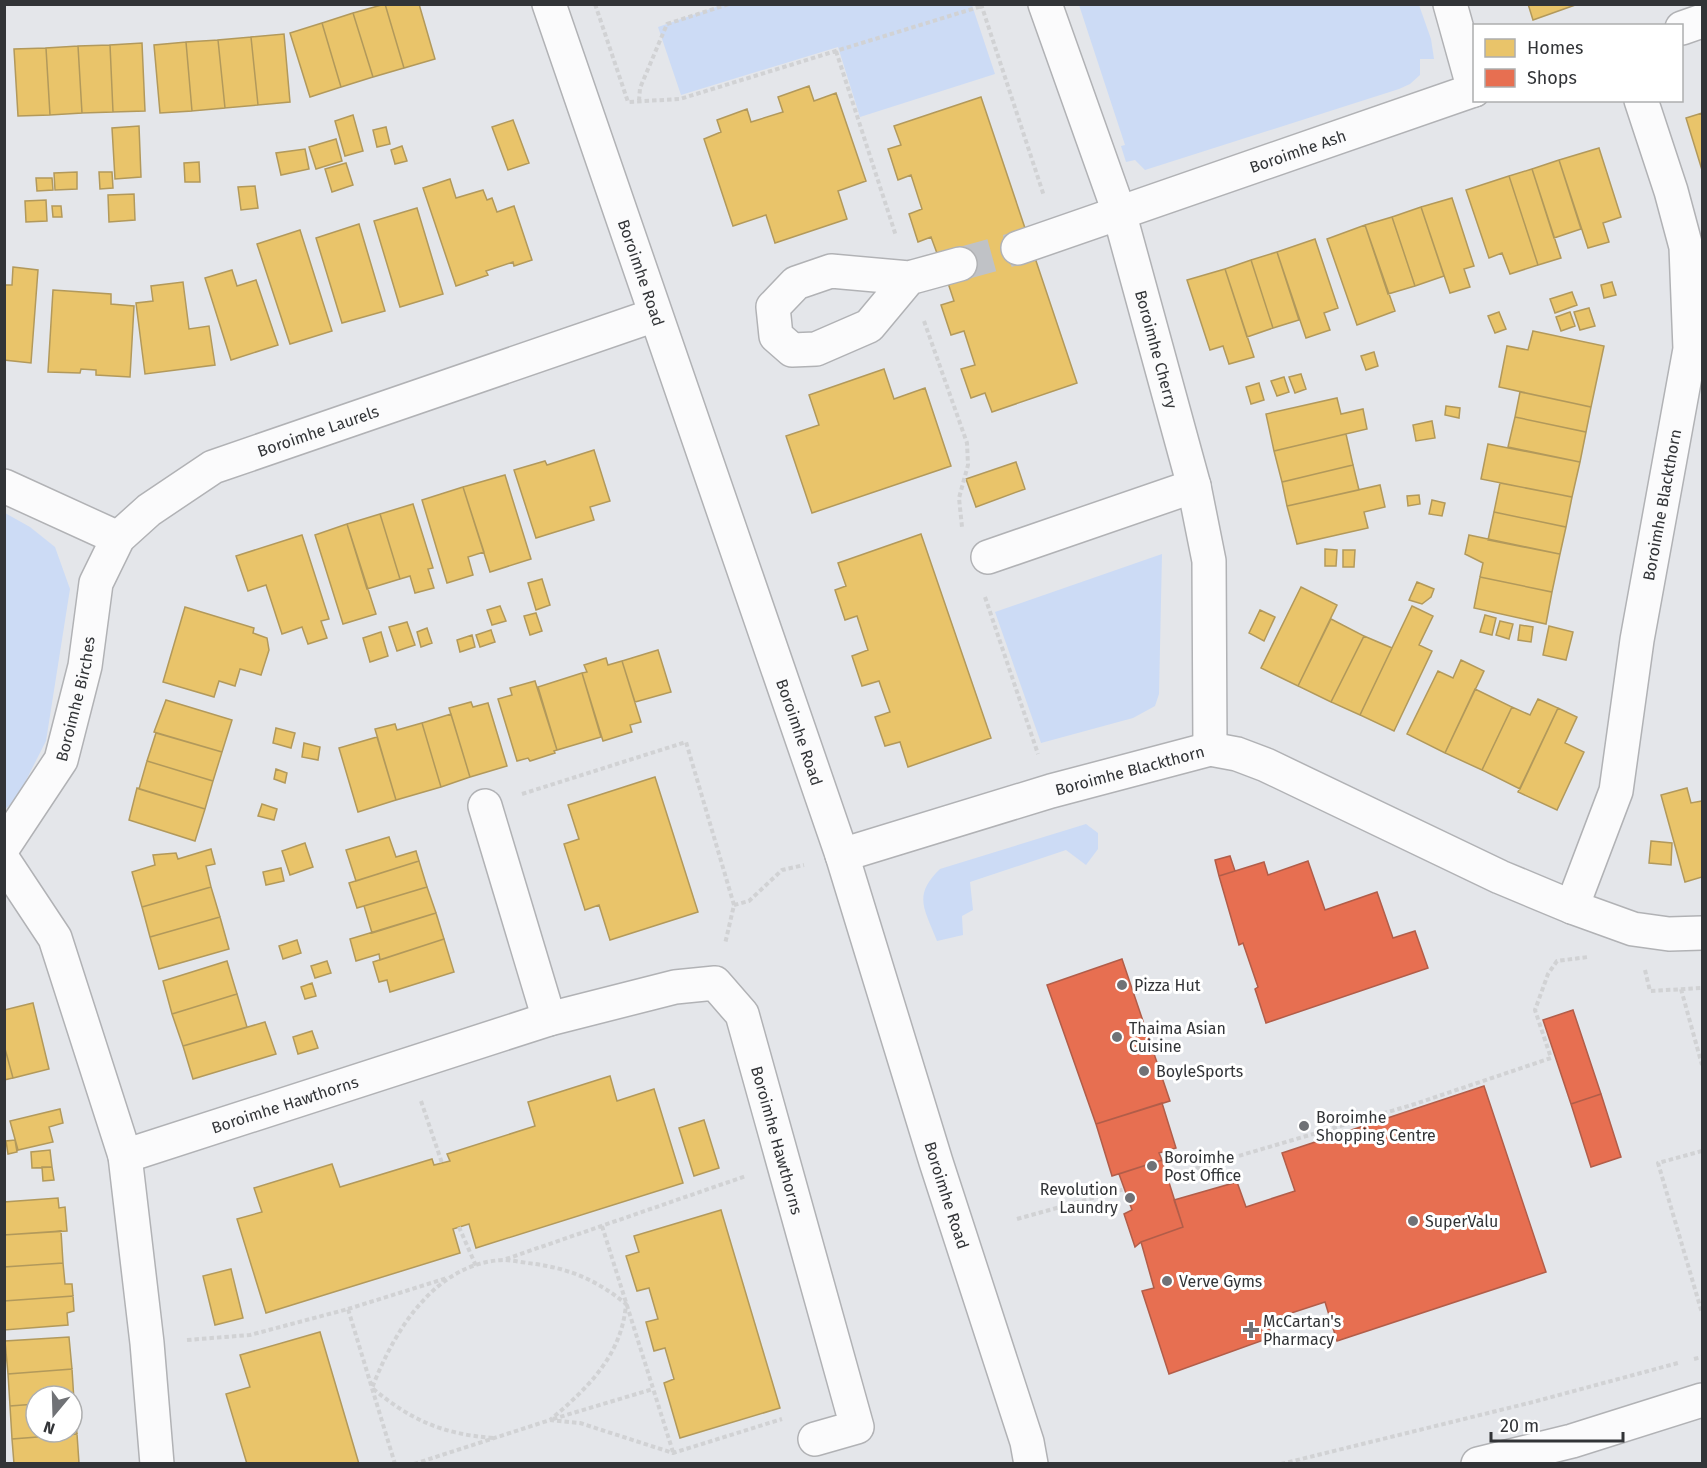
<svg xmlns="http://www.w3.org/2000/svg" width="1707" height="1468" font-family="'Fira Sans',sans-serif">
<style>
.green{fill:#ccdbf5}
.homes{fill:#e9c46a;stroke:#b2995b;stroke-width:1.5}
.shops{fill:#e76f51;stroke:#b15d49;stroke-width:1.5}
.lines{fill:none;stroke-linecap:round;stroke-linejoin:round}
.minor-tunnel{stroke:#c0c2c6;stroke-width:33;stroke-dasharray:33 16;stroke-linecap:butt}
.minor-casing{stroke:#b1b2b5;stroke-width:36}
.tertiary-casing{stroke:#b1b2b5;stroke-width:36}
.path{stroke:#d1d2d4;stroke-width:4;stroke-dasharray:4.5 3;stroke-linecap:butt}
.minor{stroke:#fbfbfc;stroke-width:33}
.tertiary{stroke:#fbfbfc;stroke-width:33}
.poi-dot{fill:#707276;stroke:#fff;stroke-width:2}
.labels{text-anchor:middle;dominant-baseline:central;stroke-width:6;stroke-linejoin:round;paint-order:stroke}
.street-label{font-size:16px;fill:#323437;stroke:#fff}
.poi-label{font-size:16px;fill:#323437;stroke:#fff;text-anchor:start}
</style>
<rect width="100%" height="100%" fill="#e4e6ea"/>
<path class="green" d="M 722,5 L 972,5 L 995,74 L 860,117 L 838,47 L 681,95 L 658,27 Z
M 1079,5 L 1419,5 L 1431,39 L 1434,59 L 1420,59 L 1420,75 L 1410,84 L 1399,89 L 1145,170 L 1135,160 L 1126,162 L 1121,146 L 1125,145 Z
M 5,513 L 30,527 L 55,547 L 70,589 L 46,741 L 16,800 L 5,809 Z
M 1162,554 L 1159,694 L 1155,706 L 1133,718 L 1041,743 L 995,612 Z
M 1086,824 L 1098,833 L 1098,849 L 1086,865 L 1066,850 L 970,882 L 973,910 L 962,916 L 963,935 L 937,941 C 925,909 912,896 940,869 Z"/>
<path class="homes" d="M 385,4 L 404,68 L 373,77 L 353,13 Z
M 385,4 L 419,4 L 435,59 L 404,68 Z
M 1528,4 L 1578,4 L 1533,20 Z
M 353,13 L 373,77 L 341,87 L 322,23 Z
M 322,23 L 341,87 L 310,97 L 290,33 Z
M 284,34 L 290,102 L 258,105 L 251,37 Z
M 251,37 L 258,105 L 225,108 L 218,40 Z
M 218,40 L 225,108 L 192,111 L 186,42 Z
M 186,42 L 192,111 L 160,113 L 154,45 Z
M 142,43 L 145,111 L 113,112 L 110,45 Z
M 110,45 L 113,112 L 82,113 L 78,46 Z
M 78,46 L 82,113 L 50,115 L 46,48 Z
M 46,48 L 50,115 L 18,116 L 14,49 Z
M 809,86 L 814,101 L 836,93 L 866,181 L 838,191 L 847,219 L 775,243 L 766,215 L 733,226 L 704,139 L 721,132 L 717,120 L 747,109 L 751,122 L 783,112 L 778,97 Z
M 981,97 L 1077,383 L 992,412 L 985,393 L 971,398 L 961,369 L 975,365 L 964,331 L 951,335 L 941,305 L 954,301 L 948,283 L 931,237 L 918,242 L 909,214 L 922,209 L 911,175 L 898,180 L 888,149 L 901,145 L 894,126 Z
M 1702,113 L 1702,170 L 1686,118 Z
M 353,115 L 363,151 L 345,156 L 335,121 Z
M 513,120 L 529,163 L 508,170 L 492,127 Z
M 139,126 L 141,177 L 115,179 L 112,128 Z
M 386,127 L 390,144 L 377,147 L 373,130 Z
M 336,139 L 342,161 L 316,169 L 309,147 Z
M 402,146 L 407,161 L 395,164 L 391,150 Z
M 1599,148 L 1621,217 L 1603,223 L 1609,242 L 1588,248 L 1559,160 Z
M 305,149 L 309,169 L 281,175 L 276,153 Z
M 1559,160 L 1581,229 L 1554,238 L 1532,169 Z
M 199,162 L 200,182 L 185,182 L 184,163 Z
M 346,163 L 353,185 L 332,192 L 325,169 Z
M 1532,169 L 1561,258 L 1538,265 L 1509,176 Z
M 77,172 L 77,189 L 55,190 L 54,173 Z
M 99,172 L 112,172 L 113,188 L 100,189 Z
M 1509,176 L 1538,265 L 1510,274 L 1502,253 L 1489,258 L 1466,190 Z
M 36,178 L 52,178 L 53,190 L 37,191 Z
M 450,179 L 456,198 L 483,190 L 487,200 L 492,198 L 497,212 L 514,206 L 532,260 L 514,266 L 513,262 L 486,271 L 488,275 L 456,286 L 423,188 Z
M 255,186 L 258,208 L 241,210 L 238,187 Z
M 134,194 L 135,220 L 109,222 L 108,195 Z
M 1452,198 L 1474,266 L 1464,269 L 1470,287 L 1450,293 L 1421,207 Z
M 46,200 L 47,221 L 26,222 L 25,201 Z
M 52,206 L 61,206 L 62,217 L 53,217 Z
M 1421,207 L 1444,276 L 1415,286 L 1392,217 Z
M 417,208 L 443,294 L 400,307 L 374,221 Z
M 1392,217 L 1415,286 L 1388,294 L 1365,225 Z
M 359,224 L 385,311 L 342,323 L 316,238 Z
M 1365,225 L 1395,311 L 1357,325 L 1327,239 Z
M 300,230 L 332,331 L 290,344 L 257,244 Z
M 1315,239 L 1338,308 L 1324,313 L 1330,330 L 1306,338 L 1277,252 Z
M 1277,252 L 1299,320 L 1273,328 L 1251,260 Z
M 1251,260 L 1273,328 L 1247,337 L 1225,269 Z
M 13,267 L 38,270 L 31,363 L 4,360 L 4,285 L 12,285 Z
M 1225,269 L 1254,357 L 1229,364 L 1223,346 L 1210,350 L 1187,280 Z
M 232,270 L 237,286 L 256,280 L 278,345 L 231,360 L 205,278 Z
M 183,282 L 189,329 L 209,326 L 215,365 L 145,374 L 136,303 L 153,301 L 151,286 Z
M 1612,282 L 1616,295 L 1604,298 L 1601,285 Z
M 53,290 L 111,294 L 111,304 L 134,306 L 130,377 L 96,375 L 96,370 L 81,369 L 80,373 L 48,372 Z
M 1572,292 L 1577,305 L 1555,313 L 1550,299 Z
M 1589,308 L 1595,326 L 1580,330 L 1574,312 Z
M 1499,312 L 1506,329 L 1495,333 L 1488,316 Z
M 1570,312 L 1575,326 L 1561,331 L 1556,317 Z
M 1533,331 L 1604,346 L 1591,407 L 1499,387 L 1507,346 L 1528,350 Z
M 1374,352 L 1378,366 L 1366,370 L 1361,356 Z
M 884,369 L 894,399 L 925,388 L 951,466 L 812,513 L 786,436 L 819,425 L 809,395 Z
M 1301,374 L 1306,389 L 1295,393 L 1289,377 Z
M 1284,377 L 1289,392 L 1277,396 L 1271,381 Z
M 1259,383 L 1264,400 L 1251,404 L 1246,387 Z
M 1520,392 L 1591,407 L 1586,432 L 1515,417 Z
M 1337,398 L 1341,414 L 1363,409 L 1367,429 L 1274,451 L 1266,414 Z
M 1446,406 L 1460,408 L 1459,418 L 1445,415 Z
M 1515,417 L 1586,432 L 1580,462 L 1508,447 Z
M 1432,421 L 1435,438 L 1416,441 L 1413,425 Z
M 1346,434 L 1353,465 L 1282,482 L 1274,451 Z
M 1488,444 L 1580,462 L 1572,497 L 1481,479 Z
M 594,450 L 610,501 L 590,507 L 594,520 L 536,538 L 514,470 L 545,461 L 547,465 Z
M 1016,462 L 1025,489 L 976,507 L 966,479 Z
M 1353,465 L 1359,490 L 1287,506 L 1282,482 Z
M 505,475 L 531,559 L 490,572 L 463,487 Z
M 1500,483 L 1572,497 L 1566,527 L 1494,512 Z
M 1380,485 L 1385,507 L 1364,512 L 1368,528 L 1297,544 L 1287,506 Z
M 463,487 L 484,552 L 468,557 L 473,575 L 447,583 L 422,500 Z
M 1419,495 L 1420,504 L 1408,506 L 1407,496 Z
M 1432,500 L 1445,503 L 1442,516 L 1429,514 Z
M 413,504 L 433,568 L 428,569 L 434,588 L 415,593 L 410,576 L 400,579 L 380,514 Z
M 1494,512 L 1566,527 L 1560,554 L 1488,540 Z
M 380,514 L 400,579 L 367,589 L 347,524 Z
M 347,524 L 376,614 L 343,624 L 315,535 Z
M 921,534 L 991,738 L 908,767 L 900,742 L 885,746 L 875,717 L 890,712 L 879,681 L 862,686 L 852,656 L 868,650 L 857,616 L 845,620 L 835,590 L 846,586 L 838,563 Z
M 302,535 L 329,619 L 321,621 L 327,638 L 308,644 L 302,627 L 282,634 L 266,585 L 248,591 L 236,556 Z
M 1469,535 L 1560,554 L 1552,592 L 1480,577 L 1483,563 L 1465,554 Z
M 1325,549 L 1337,550 L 1336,566 L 1325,566 Z
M 1343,550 L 1355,550 L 1354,567 L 1343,567 Z
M 1480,577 L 1552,592 L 1546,624 L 1474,608 Z
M 542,579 L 550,605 L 536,610 L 528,583 Z
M 1417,582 L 1434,589 L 1431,597 L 1422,604 L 1409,600 Z
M 1301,587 L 1337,605 L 1298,686 L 1261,668 Z
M 500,606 L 506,621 L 492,625 L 487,610 Z
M 1412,606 L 1433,616 L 1419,645 L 1432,651 L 1394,731 L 1360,715 Z
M 185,607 L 254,628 L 253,633 L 267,638 L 269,650 L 261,675 L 240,669 L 235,686 L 219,681 L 214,697 L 163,682 Z
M 1260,610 L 1275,617 L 1264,641 L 1249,633 Z
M 536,613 L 542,631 L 530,635 L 524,616 Z
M 1485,615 L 1496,618 L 1492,635 L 1480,632 Z
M 1331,619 L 1364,636 L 1331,702 L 1298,686 Z
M 1500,621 L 1513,624 L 1509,639 L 1496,635 Z
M 407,622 L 415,645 L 397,651 L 389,627 Z
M 1520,625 L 1533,627 L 1531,642 L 1518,640 Z
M 1549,626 L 1573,632 L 1566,660 L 1543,655 Z
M 427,628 L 432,643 L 421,647 L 417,632 Z
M 491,630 L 495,642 L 480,647 L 476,635 Z
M 381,632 L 388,656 L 370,662 L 363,638 Z
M 472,635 L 475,647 L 460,652 L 457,640 Z
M 1364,636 L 1392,648 L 1360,715 L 1331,702 Z
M 658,650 L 671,692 L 635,702 L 622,661 Z
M 606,658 L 608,665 L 622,661 L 641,722 L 630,725 L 632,732 L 603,741 L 582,673 L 587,672 L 584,665 Z
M 1461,660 L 1484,671 L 1445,753 L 1407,734 L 1438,671 L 1453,678 Z
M 582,673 L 601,737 L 557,750 L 538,687 Z
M 535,681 L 557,750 L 554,751 L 555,753 L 530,761 L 528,758 L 517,761 L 498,699 L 512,695 L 510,688 Z
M 1475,689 L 1512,707 L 1482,770 L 1445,753 Z
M 1538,699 L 1558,708 L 1520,789 L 1482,770 L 1512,707 L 1530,715 Z
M 166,700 L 232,720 L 222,752 L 154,732 Z
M 471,702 L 473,707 L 488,703 L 507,766 L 470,777 L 449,708 Z
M 1558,708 L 1577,717 L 1565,743 L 1584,752 L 1557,810 L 1518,792 Z
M 451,714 L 470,777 L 441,787 L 422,723 Z
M 422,723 L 441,787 L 396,800 L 375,729 L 395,724 L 397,730 Z
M 276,728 L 295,733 L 291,748 L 273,743 Z
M 156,733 L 222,752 L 213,781 L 147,761 Z
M 377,737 L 396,800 L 358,812 L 339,748 Z
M 304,743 L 320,747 L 318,760 L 302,757 Z
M 147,761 L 213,781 L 205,809 L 139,789 Z
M 276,769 L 287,773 L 285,783 L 274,779 Z
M 655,777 L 698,912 L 610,940 L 599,905 L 585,910 L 564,844 L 579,839 L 568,805 Z
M 137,788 L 205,809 L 195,841 L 129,820 Z
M 1687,788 L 1691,803 L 1702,801 L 1702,877 L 1685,882 L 1661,795 Z
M 262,804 L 277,809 L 274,820 L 258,816 Z
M 389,837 L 396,857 L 416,851 L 419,861 L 356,881 L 346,850 Z
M 1651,841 L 1672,843 L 1671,865 L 1649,863 Z
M 305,843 L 313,867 L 290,875 L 282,851 Z
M 211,849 L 215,864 L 206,866 L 211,887 L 142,907 L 132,872 L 155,865 L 153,855 L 176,853 L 178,859 Z
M 419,861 L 427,887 L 357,908 L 349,883 Z
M 281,868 L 284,881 L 266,885 L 263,872 Z
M 211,887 L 220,917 L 150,937 L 142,907 Z
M 427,887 L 436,913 L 372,933 L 364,906 Z
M 436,913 L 444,939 L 380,960 L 379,954 L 356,961 L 350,939 Z
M 220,917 L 229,949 L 159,969 L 150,937 Z
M 444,939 L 454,972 L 390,992 L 387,980 L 379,982 L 373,962 Z
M 297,940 L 301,953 L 283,959 L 279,946 Z
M 227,961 L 237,994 L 172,1014 L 163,981 Z
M 327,961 L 331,973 L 315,978 L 311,966 Z
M 312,983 L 316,996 L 305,999 L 301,987 Z
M 237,994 L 247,1027 L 183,1046 L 172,1014 Z
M 33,1003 L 49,1069 L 13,1078 L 4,1045 L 4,1010 Z
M 265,1022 L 276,1054 L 193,1079 L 183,1046 Z
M 312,1031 L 318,1048 L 298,1054 L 293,1037 Z
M 4,1045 L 13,1078 L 4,1080 Z
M 610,1076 L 617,1101 L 654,1089 L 683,1183 L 476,1248 L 469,1224 L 453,1229 L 460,1253 L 266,1313 L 237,1219 L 262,1212 L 254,1188 L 332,1164 L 340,1187 L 432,1159 L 434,1165 L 450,1161 L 447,1154 L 535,1126 L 528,1102 Z
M 60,1109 L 63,1123 L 49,1127 L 53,1142 L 18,1150 L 10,1121 Z
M 704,1120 L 719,1168 L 694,1176 L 679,1128 Z
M 15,1140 L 17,1152 L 8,1154 L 6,1141 Z
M 50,1150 L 52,1167 L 32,1168 L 31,1152 Z
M 42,1167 L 52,1167 L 54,1180 L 43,1181 Z
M 58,1198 L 59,1208 L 65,1207 L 67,1231 L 4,1235 L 4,1202 Z
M 721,1210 L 780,1408 L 680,1438 L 664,1383 L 674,1379 L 665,1348 L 654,1351 L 646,1322 L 658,1319 L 649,1288 L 637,1291 L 626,1256 L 639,1252 L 634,1236 Z
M 61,1231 L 63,1263 L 4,1267 L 4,1235 Z
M 63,1263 L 65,1284 L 72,1284 L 73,1296 L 4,1301 L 4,1267 Z
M 231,1269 L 243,1318 L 215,1325 L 203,1276 Z
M 73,1296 L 74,1311 L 67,1313 L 68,1325 L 4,1330 L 4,1301 Z
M 320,1332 L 359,1464 L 247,1464 L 226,1394 L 250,1387 L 240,1355 Z
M 69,1337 L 72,1369 L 8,1374 L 5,1341 Z
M 72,1369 L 74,1401 L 72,1402 L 72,1396 L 36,1396 L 36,1404 L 10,1406 L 8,1374 Z
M 74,1401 L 77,1434 L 12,1439 L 10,1406 L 36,1404 L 36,1432 L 72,1432 L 72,1402 Z
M 77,1434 L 79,1463 L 14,1464 L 12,1439 Z"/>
<path class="shops" d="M 1230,856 L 1235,871 L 1219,876 L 1215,860 Z
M 1308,861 L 1325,910 L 1377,892 L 1393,938 L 1415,931 L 1428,968 L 1266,1023 L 1255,989 L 1258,987 L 1243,943 L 1239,945 L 1219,876 L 1264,862 L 1268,875 Z
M 1122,959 L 1170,1101 L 1096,1124 L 1047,985 Z
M 1573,1010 L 1601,1094 L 1571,1104 L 1543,1020 Z
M 1484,1086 L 1546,1272 L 1337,1341 L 1325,1302 L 1267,1321 L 1272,1337 L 1169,1374 L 1142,1291 L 1154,1288 L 1141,1242 L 1183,1227 L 1174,1200 L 1237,1182 L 1246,1207 L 1295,1191 L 1282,1153 Z
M 1601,1094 L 1621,1157 L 1591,1167 L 1571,1104 Z
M 1162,1103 L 1176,1148 L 1159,1153 L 1162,1160 L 1112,1176 L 1096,1124 Z
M 1162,1160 L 1183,1227 L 1141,1242 L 1135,1247 L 1124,1214 L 1132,1210 L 1119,1174 Z"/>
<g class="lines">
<path class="minor-tunnel" d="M 960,264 L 1018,248"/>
<defs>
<g id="minor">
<path id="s1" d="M 1045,4 L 1119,212 L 1194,486 L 1209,561 L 1210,749"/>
<path d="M 1450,4 L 1474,90"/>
<path d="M 1682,28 L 1702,21"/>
<path id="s2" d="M 1018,248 L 1474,90"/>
<path d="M 909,278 L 869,326 L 816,349 L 792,350 L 776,336 L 773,307 L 796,283 L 831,271 L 909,278 L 960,264"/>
<path d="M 4,486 L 118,538"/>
<path d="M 988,557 L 1194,486"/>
<path d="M 485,806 L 549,1019"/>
<path id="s3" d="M 4,846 L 61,760 L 85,666 L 96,583 L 118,538 L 149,510 L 213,467 L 655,315"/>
<path id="s4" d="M 842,855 L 1051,791 L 1210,749 L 1237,754 L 1266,765 L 1500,877 L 1572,907 L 1633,929 L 1669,934 L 1702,933"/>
<path d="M 4,861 L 55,938 L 125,1156 L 147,1343 L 157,1464"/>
<path id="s5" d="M 1572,907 L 1616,791 L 1637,640 L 1690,349 L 1686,247 L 1671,191 L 1641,100"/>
<path id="s6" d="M 125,1156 L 549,1019 L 675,987 L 715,983 L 742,1014 L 857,1427 L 815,1439"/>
</g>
<g id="tertiary">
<path id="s7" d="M 549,4 L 842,855 L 936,1162 L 1027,1442 L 1031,1464"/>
<path d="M 1478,1464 L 1572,1441 L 1702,1400"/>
</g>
</defs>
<use href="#minor" class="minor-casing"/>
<use href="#tertiary" class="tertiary-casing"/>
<path class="path" d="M 595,4 L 628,102 L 680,99 L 982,6
M 981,4 L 1044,196
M 836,51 L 896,236
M 639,101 L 640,88 L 667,24 L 729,4
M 924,321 L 967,443 L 968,465 L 959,498 L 962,527
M 985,597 L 1038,754
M 522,794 L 686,742 L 734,905 L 725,944
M 734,905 L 749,901 L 782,870 L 804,865
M 1645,970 L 1650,991 L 1702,988
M 1681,989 L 1702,1065
M 421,1101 L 442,1163
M 1702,1151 L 1658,1163 L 1702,1313
M 1167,1177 L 1415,1104 L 1551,1058 L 1535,1010 L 1548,974 L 1557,961 L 1588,957
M 1017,1219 L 1125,1189
M 602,1226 L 673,1452
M 459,1227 L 476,1266
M 506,1259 L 746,1176
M 348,1309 L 447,1278
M 187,1340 L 250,1335 L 348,1309 L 395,1464
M 1694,1359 L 1702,1357
M 553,1419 L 653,1389
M 493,1438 C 442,1434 411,1420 372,1388 C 394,1331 435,1263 503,1260 C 513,1260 525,1263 535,1264 C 571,1269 598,1281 626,1304 C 622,1355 588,1388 550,1420
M 414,1464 L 550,1420 L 580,1423 L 673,1453 L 782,1419
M 1281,1464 L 1533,1402 L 1678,1363"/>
<use href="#minor" class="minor"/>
<use href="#tertiary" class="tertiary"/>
</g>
<g class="poi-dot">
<circle cx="1122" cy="985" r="6"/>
<circle cx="1117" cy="1037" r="6"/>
<circle cx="1144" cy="1071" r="6"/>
<circle cx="1304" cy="1126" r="6"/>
<circle cx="1152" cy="1166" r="6"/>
<circle cx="1130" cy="1198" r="6"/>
<circle cx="1413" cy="1221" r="6"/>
<circle cx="1167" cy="1281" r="6"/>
<path d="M1248 1321h6v6h6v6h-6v6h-6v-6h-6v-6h6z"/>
</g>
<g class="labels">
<g class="street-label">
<text stroke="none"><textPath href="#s2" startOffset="296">Boroimhe Ash</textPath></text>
<text stroke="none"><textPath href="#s7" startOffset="284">Boroimhe Road</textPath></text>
<text stroke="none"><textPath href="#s1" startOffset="363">Boroimhe Cherry</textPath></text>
<text stroke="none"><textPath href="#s3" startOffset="564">Boroimhe Laurels</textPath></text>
<text stroke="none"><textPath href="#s5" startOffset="414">Boroimhe Blackthorn</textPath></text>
<text stroke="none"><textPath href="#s3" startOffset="166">Boroimhe Birches</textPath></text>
<text stroke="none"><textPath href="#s7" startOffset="770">Boroimhe Road</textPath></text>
<text stroke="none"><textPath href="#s4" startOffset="300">Boroimhe Blackthorn</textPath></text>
<text stroke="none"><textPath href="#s6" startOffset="168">Boroimhe Hawthorns</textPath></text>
<text stroke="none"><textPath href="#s6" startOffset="788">Boroimhe Hawthorns</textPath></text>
<text stroke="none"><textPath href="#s7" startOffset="1256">Boroimhe Road</textPath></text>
</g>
<g class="poi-label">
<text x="1134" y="985">Pizza Hut</text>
<text x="1129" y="1028">Thaima Asian<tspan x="1129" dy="18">Cuisine</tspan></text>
<text x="1156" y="1071">BoyleSports</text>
<text x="1316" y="1117">Boroimhe<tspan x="1316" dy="18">Shopping Centre</tspan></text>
<text x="1164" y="1157">Boroimhe<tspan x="1164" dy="18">Post Office</tspan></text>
<text x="1118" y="1189" text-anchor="end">Revolution<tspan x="1118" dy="18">Laundry</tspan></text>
<text x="1425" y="1221">SuperValu</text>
<text x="1179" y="1281">Verve Gyms</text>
<text x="1263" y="1321">McCartan's<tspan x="1263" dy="18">Pharmacy</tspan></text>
</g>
</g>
<rect width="1707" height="1468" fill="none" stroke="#323437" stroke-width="12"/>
<rect x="1473" y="24" width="210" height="78" fill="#ffffff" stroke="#adaeaf" stroke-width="1.5"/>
<rect x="1485" y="39" width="30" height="18" fill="#e9c46a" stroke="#adaeaf" stroke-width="1.5"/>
<text x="1527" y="54" font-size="18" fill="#323437">Homes</text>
<rect x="1485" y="69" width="30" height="18" fill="#e76f51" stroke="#adaeaf" stroke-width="1.5"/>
<text x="1527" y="84" font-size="18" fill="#323437">Shops</text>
<g transform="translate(54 1414) rotate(199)"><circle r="28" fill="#ffffff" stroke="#adaeaf" stroke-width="1.5"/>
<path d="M0-4.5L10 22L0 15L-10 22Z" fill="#707276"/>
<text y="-9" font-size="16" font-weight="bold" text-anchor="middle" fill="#323437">N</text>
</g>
<path d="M1491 1432v9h132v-9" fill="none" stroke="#323437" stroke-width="3"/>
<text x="1500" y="1432" font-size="18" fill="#323437" stroke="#ffffff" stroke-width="4.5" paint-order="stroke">20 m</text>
</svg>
